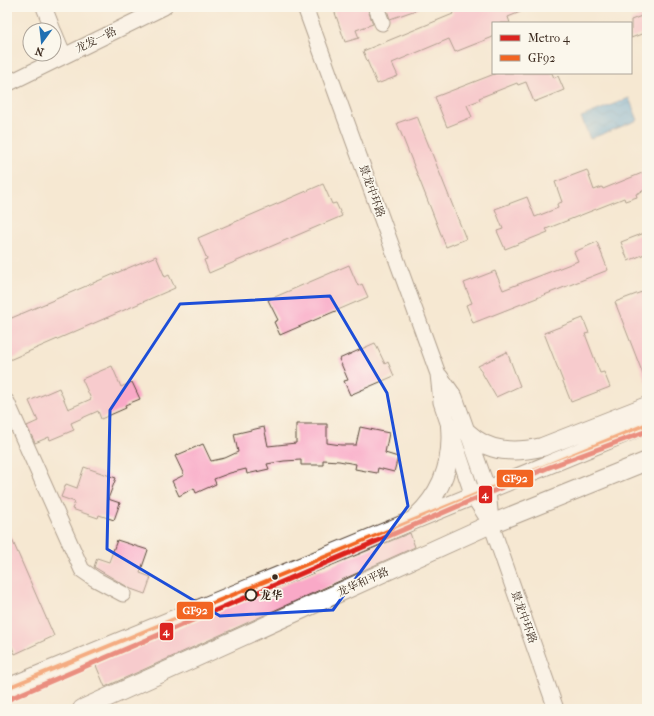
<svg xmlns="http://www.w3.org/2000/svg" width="654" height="716" font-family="'IM FELL French Canon','Noto Serif SC',serif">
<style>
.water{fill:url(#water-waves);stroke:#4e6a7c}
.building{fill:#f9a9c7}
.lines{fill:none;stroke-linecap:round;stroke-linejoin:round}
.minor-casing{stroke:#574639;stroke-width:17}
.major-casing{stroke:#574639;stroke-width:20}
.minor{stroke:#fff;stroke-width:15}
.major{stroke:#fff;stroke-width:18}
.bus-1-casing{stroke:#fbf7ec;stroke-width:7}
.bus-1{stroke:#f26522;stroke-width:4}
.metro-1-casing{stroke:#fbf7ec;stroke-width:8}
.metro-1{stroke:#dc241f;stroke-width:5}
.marked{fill:none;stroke:#1d4ed8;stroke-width:3;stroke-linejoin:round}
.bus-dot{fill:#3b2a1e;stroke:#fbf7ec;stroke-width:1.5}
.stop-dot{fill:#fbf7ec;stroke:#3b2a1e;stroke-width:2}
.labels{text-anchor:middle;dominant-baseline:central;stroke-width:3.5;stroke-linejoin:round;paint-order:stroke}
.street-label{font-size:11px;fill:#3b2a1e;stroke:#fbf7ec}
.stop-label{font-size:11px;font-weight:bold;fill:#3b2a1e;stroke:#fbf7ec;text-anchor:start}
.line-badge{stroke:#fbf7ec;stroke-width:1.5}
.badge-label{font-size:11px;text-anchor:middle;font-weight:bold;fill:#fff}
</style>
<defs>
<pattern id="water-waves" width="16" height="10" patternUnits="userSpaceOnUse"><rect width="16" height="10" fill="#62aad9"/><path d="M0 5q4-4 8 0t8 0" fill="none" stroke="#528baf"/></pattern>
</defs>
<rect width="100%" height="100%" fill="#fbf7ec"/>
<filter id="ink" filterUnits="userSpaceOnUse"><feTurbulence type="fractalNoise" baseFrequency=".025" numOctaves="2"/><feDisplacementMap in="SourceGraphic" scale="8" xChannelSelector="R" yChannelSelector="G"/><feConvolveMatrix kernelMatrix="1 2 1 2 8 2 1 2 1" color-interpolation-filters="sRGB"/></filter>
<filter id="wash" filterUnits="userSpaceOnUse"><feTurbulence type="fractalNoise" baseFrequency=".012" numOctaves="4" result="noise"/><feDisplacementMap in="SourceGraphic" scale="16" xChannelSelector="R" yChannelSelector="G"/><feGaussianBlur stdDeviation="0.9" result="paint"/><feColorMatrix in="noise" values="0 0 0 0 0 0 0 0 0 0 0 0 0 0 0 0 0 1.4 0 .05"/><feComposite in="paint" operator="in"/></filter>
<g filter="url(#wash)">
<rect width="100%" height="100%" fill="#f6e8d2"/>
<path class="water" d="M 629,98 L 638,120 L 590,139 L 581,117 Z"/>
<g id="blocks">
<path class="building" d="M 333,7 L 367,7 L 373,24 L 356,30 L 359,38 L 345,42 Z
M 386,7 L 419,7 L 419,9 L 390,19 Z
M 450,7 L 530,8 L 508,17 L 510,23 L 493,23 L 493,37 L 455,52 L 449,39 L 392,63 L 398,76 L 377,84 L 363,51 L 453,14 Z
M 647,14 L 647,32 L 631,38 L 631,20 Z
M 497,73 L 552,73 L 554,78 L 558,76 L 564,90 L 534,102 L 526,82 L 518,85 L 517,83 L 479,98 L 480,100 L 467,105 L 472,117 L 447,127 L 435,97 Z
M 417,116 L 466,239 L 446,247 L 397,123 Z
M 587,170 L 594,190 L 602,187 L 603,189 L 647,171 L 647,189 L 636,194 L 637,197 L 625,201 L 624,198 L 546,229 L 548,232 L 505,249 L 497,231 L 503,229 L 495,209 L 527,197 L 535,217 L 558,208 L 557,204 L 562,202 L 555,182 Z
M 323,184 L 332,204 L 336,203 L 342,216 L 209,273 L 204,260 L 207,259 L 198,238 Z
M 647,232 L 647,253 L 628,261 L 621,242 Z
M 597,242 L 608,270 L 473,323 L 466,305 L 472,303 L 464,283 L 495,271 L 503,290 L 578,261 L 574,252 Z
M 156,256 L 165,277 L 169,275 L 175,288 L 7,361 L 7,320 Z
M 349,265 L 358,286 L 362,284 L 368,297 L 280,335 L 274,322 L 278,320 L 268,300 Z
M 647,290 L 647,382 L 646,382 L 615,302 Z
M 583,318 L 589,333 L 585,334 L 600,373 L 604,372 L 610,387 L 571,402 L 544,333 Z
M 375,343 L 385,364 L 388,362 L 394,376 L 350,395 L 344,381 L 348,380 L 339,359 Z
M 507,352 L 520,386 L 496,397 L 478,366 Z
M 112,366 L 121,387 L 132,382 L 140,399 L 125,405 L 126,408 L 101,419 L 98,411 L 71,423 L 74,430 L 50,440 L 49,437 L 35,443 L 27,426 L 38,421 L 29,401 L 59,388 L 68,409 L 91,399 L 82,379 Z
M 296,424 L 327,424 L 327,443 L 341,445 L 356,445 L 360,427 L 389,433 L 385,453 L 398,457 L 394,472 L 378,468 L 377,473 L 355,469 L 356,464 L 339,461 L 323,460 L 323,465 L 301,465 L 301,460 L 284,461 L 267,464 L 269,469 L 247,474 L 246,469 L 230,473 L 214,479 L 216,484 L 196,493 L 194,488 L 179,496 L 172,481 L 184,475 L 175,456 L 203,444 L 211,461 L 225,458 L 238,452 L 234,434 L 264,427 L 268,446 L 296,443 Z
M 84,467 L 116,478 L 108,499 L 120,503 L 114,520 L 99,515 L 98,518 L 72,509 L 75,502 L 61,497 L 66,484 L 77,488 Z
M 7,528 L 54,636 L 15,654 L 7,636 Z
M 410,533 L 415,547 L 105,687 L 95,663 Z
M 117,540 L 148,550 L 140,573 L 151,577 L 145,594 L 131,589 L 94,567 L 97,558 L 109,562 Z"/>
</g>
</g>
<g filter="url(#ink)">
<use href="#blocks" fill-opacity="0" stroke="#574639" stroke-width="1"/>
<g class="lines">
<defs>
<path id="minor" d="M 44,7 L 53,30
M 305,7 L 438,374 L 441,402 L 473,496 L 491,524 L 556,709
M 376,7 L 382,23
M 54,32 L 64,56
M 7,84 L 164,7
M 440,376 L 455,397 L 488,490 L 491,521
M 7,402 L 82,570 L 95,579 L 123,594"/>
<path id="major" d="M 468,433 C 489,453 515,453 542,447 L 647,406
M 416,517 C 442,493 453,461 450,426
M 7,688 L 647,424
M 82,709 L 491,524 L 647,461"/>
</defs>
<use href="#minor" class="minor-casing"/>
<use href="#major" class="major-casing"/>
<use href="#minor" class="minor"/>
<use href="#major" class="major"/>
<defs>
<path id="bus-1" d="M 7,688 L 647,424"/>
</defs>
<use href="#bus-1" class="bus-1-casing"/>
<use href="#bus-1" class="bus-1"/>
<defs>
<path id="metro-1" d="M 7,700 L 547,468 L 647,431"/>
</defs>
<use href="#metro-1" class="metro-1-casing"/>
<use href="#metro-1" class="metro-1"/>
</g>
</g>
<path d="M0 0H654V716H0ZM 330,296 L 387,393 L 408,506 L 333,610 L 220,616 L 107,549 L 110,410 L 180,304 Z" fill="#f6e8d2" fill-opacity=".55" fill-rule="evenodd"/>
<path class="marked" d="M 330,296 L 387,393 L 408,506 L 333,610 L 220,616 L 107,549 L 110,410 L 180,304 Z"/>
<circle class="bus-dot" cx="275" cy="577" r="3.5"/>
<circle class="stop-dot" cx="251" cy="595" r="5.5"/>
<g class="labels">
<g class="street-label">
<text transform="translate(96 40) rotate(-26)">龙发一路</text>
<text transform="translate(372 191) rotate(70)">景龙中环路</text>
<text transform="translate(363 582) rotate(-24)">龙华和平路</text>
<text transform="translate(524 617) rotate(70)">景龙中环路</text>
</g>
<g class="stop-label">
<text x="260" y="595">龙华</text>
</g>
</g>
<g class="line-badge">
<rect x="496" y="469" width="38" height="19" rx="4" fill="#f26522"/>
<rect x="478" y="485" width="15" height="19" rx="4" fill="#dc241f"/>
<rect x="176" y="601" width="38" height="19" rx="4" fill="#f26522"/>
<rect x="159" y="622" width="15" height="19" rx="4" fill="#dc241f"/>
</g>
<g class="badge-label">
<text x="515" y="482">GF92</text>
<text x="485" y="498">4</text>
<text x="195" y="614">GF92</text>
<text x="166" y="635">4</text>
</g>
<rect width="654" height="716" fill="none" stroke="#fbf7ec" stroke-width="24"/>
<rect x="492" y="22" width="140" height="52" fill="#fbf7ec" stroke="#aea59a"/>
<rect x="500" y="35" width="20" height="6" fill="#dc241f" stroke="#aea59a"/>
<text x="528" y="42" font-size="12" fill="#3b2a1e">Metro 4</text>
<rect x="500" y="55" width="20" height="6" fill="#f26522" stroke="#aea59a"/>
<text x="528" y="62" font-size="12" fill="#3b2a1e">GF92</text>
<g transform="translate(42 42) rotate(195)"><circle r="19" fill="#fbf7ec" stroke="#aea59a"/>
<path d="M0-3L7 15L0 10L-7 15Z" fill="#1f6fb2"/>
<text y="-6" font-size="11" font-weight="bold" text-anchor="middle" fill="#3b2a1e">N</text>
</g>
</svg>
